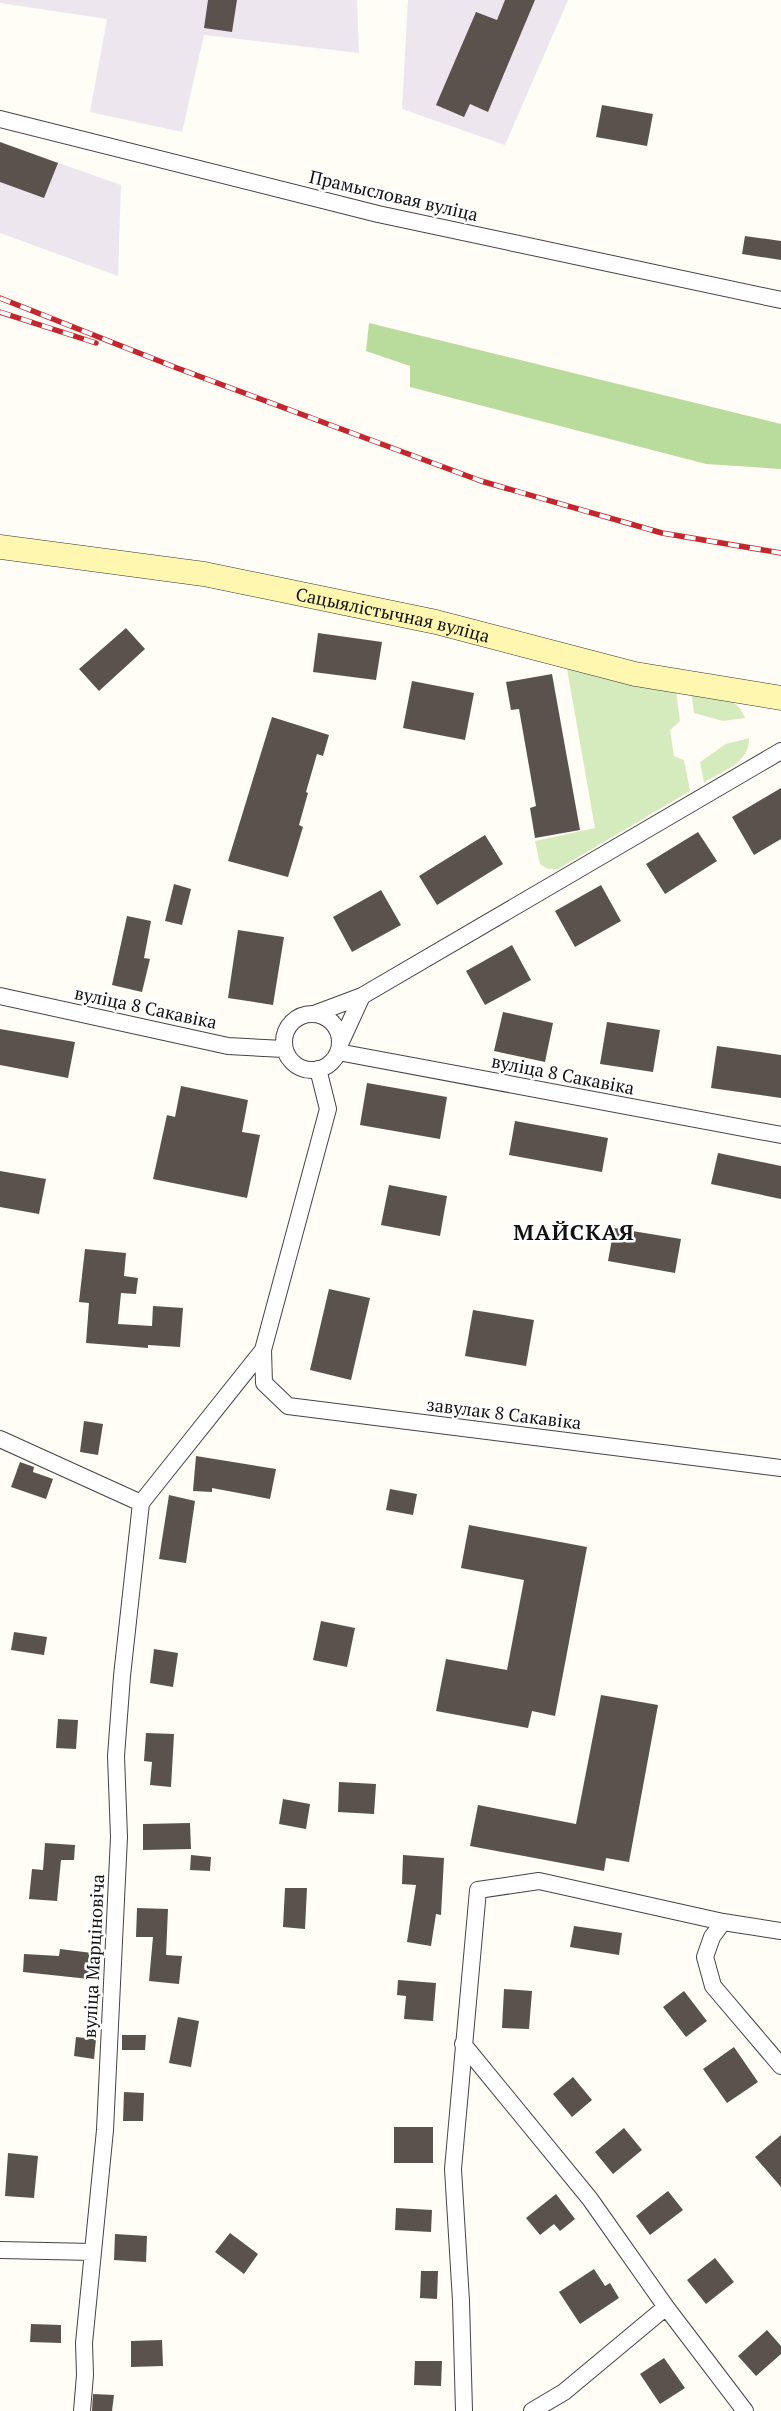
<svg xmlns="http://www.w3.org/2000/svg" width="781" height="2411" font-family="'PT Serif',serif">
<style>
.industrial{fill:#eee6ef}
.green{fill:#d5ebbd}
.forest{fill:#b9dc9c}
.building{fill:#5a524d}
.lines{fill:none;stroke-linecap:round;stroke-linejoin:round}
.street-casing{stroke:#444;stroke-width:18}
.secondary-casing{stroke:#333;stroke-width:25}
.street{stroke:#fff;stroke-width:16}
.secondary{stroke:#fff6b0;stroke-width:24}
.rail-casing{stroke:#c4262e;stroke-width:5.5}
.rail{stroke:#fff;stroke-width:4;stroke-dasharray:11;stroke-linecap:butt}
.labels{text-anchor:middle;dominant-baseline:central;stroke-width:5;stroke-linejoin:round;paint-order:stroke}
.street-label{font-size:18px;fill:#111;stroke:#fff}
.district-label{font-size:22px;font-weight:bold;letter-spacing:1px;fill:#111;stroke:#fff}
</style>
<rect width="100%" height="100%" fill="#fffdf5"/>
<path class="industrial" d="M 0,0 L 357,0 L 359,53 L 204,35 L 182,132 L 90,112 L 107,19 L 0,3 Z
M 408,0 L 568,0 L 505,145 L 402,109 Z
M 0,142 L 121,185 L 118,276 L 0,233 Z"/>
<path class="green" d="M 566,663 L 676,691 L 680,721 L 670,730 L 674,756 L 684,760 L 690,791 L 558,869 L 548,869 L 540,864 L 535,841 L 595,828 Z
M 691,691 C 712,695 737,695 745,718 L 723,721 L 694,713 Z
M 749,738 C 750,763 723,771 704,782 L 700,762 L 726,744 Z"/>
<path class="forest" d="M 369,323 L 781,424 L 781,469 L 706,464 L 410,387 L 410,366 L 366,351 Z"/>
<path class="building" d="M 208,0 L 237,0 L 232,32 L 204,28 Z
M 505,0 L 535,0 L 488,112 L 470,104 L 464,117 L 436,105 L 476,12 L 497,20 Z
M 602,105 L 653,114 L 647,146 L 596,137 Z
M 0,142 L 58,163 L 44,198 L 0,182 Z
M 745,236 L 781,241 L 781,260 L 742,254 Z
M 126,628 L 145,649 L 99,691 L 79,669 Z
M 318,633 L 382,642 L 376,680 L 313,672 Z
M 552,674 L 580,830 L 535,838 L 530,808 L 536,806 L 519,709 L 511,710 L 506,682 Z
M 412,681 L 474,693 L 465,740 L 403,728 Z
M 272,717 L 329,735 L 323,756 L 317,754 L 306,792 L 308,793 L 299,825 L 303,827 L 288,877 L 228,861 Z
M 781,788 L 781,839 L 754,855 L 732,817 Z
M 698,832 L 717,861 L 665,894 L 646,864 Z
M 485,835 L 503,864 L 437,905 L 419,876 Z
M 174,884 L 191,889 L 182,925 L 165,921 Z
M 601,885 L 621,921 L 575,947 L 555,911 Z
M 381,890 L 401,925 L 352,952 L 333,917 Z
M 127,916 L 151,921 L 144,958 L 150,959 L 142,992 L 112,985 Z
M 238,930 L 284,937 L 273,1005 L 228,998 Z
M 512,945 L 531,980 L 485,1005 L 466,971 Z
M 503,1012 L 553,1023 L 545,1062 L 494,1051 Z
M 607,1022 L 660,1030 L 653,1072 L 600,1064 Z
M 0,1029 L 75,1042 L 68,1078 L 0,1065 Z
M 717,1046 L 781,1055 L 781,1098 L 711,1088 Z
M 367,1083 L 447,1097 L 440,1139 L 360,1125 Z
M 181,1086 L 248,1100 L 242,1132 L 260,1135 L 247,1198 L 153,1179 L 167,1115 L 175,1117 Z
M 515,1121 L 608,1138 L 602,1172 L 509,1155 Z
M 718,1153 L 781,1166 L 781,1199 L 711,1184 Z
M 0,1171 L 46,1179 L 39,1214 L 0,1207 Z
M 389,1185 L 447,1196 L 440,1236 L 381,1225 Z
M 614,1228 L 681,1239 L 675,1273 L 608,1261 Z
M 85,1249 L 126,1253 L 124,1276 L 138,1278 L 136,1294 L 121,1293 L 118,1324 L 152,1326 L 153,1306 L 183,1308 L 180,1347 L 148,1345 L 148,1348 L 86,1343 L 89,1303 L 79,1302 Z
M 329,1289 L 370,1298 L 351,1380 L 310,1370 Z
M 473,1310 L 534,1320 L 526,1366 L 465,1356 Z
M 84,1421 L 103,1424 L 98,1455 L 80,1452 Z
M 196,1456 L 276,1469 L 270,1499 L 212,1488 L 212,1492 L 193,1491 Z
M 20,1462 L 34,1467 L 33,1472 L 53,1479 L 46,1499 L 11,1487 Z
M 390,1489 L 417,1494 L 413,1515 L 386,1510 Z
M 169,1495 L 195,1501 L 186,1563 L 159,1559 Z
M 469,1525 L 587,1547 L 555,1716 L 532,1711 L 528,1728 L 436,1711 L 446,1659 L 507,1670 L 524,1580 L 461,1568 Z
M 321,1621 L 355,1628 L 347,1667 L 313,1660 Z
M 14,1632 L 47,1637 L 44,1655 L 11,1650 Z
M 154,1649 L 178,1653 L 173,1687 L 150,1683 Z
M 601,1695 L 658,1705 L 629,1862 L 606,1858 L 604,1871 L 470,1846 L 478,1805 L 576,1824 Z
M 58,1719 L 78,1720 L 76,1749 L 56,1748 Z
M 146,1733 L 174,1734 L 171,1787 L 150,1785 L 152,1762 L 144,1761 Z
M 339,1782 L 376,1784 L 374,1814 L 338,1812 Z
M 283,1799 L 310,1804 L 306,1829 L 279,1824 Z
M 190,1823 L 191,1849 L 143,1850 L 143,1824 Z
M 45,1843 L 75,1845 L 74,1860 L 61,1860 L 57,1901 L 29,1899 L 32,1869 L 43,1870 Z
M 191,1855 L 211,1857 L 210,1871 L 190,1870 Z
M 403,1855 L 444,1858 L 441,1915 L 436,1914 L 431,1946 L 407,1942 L 416,1885 L 402,1884 Z
M 285,1888 L 307,1888 L 305,1929 L 283,1927 Z
M 137,1908 L 168,1909 L 166,1955 L 182,1956 L 179,1984 L 149,1981 L 153,1937 L 136,1937 Z
M 574,1926 L 622,1933 L 619,1955 L 570,1947 Z
M 60,1949 L 92,1953 L 89,1979 L 23,1972 L 24,1954 L 59,1956 Z
M 398,1980 L 436,1983 L 433,2021 L 404,2019 L 406,1996 L 397,1995 Z
M 504,1989 L 532,1991 L 529,2029 L 502,2028 Z
M 684,1991 L 707,2021 L 686,2037 L 663,2007 Z
M 178,2017 L 199,2021 L 191,2067 L 169,2063 Z
M 122,2035 L 146,2035 L 145,2050 L 122,2050 Z
M 76,2037 L 96,2039 L 94,2059 L 74,2056 Z
M 734,2047 L 758,2082 L 727,2103 L 703,2069 Z
M 573,2077 L 592,2100 L 572,2117 L 553,2094 Z
M 124,2092 L 144,2093 L 143,2121 L 123,2121 Z
M 394,2127 L 433,2127 L 433,2163 L 394,2163 Z
M 624,2128 L 642,2150 L 613,2174 L 595,2152 Z
M 781,2135 L 781,2187 L 755,2157 Z
M 8,2153 L 38,2156 L 34,2198 L 5,2196 Z
M 668,2191 L 683,2210 L 650,2235 L 636,2216 Z
M 556,2194 L 575,2219 L 560,2231 L 554,2224 L 540,2235 L 526,2218 Z
M 396,2208 L 432,2210 L 431,2232 L 395,2230 Z
M 230,2233 L 258,2254 L 244,2274 L 215,2252 Z
M 115,2234 L 147,2236 L 146,2262 L 114,2260 Z
M 715,2258 L 734,2282 L 706,2304 L 687,2280 Z
M 594,2269 L 605,2286 L 610,2283 L 619,2298 L 580,2324 L 559,2292 Z
M 421,2271 L 438,2271 L 437,2299 L 420,2298 Z
M 31,2324 L 61,2325 L 61,2343 L 30,2342 Z
M 767,2330 L 781,2346 L 781,2354 L 756,2376 L 738,2356 Z
M 162,2340 L 163,2366 L 131,2367 L 131,2341 Z
M 664,2358 L 685,2388 L 660,2404 L 640,2374 Z
M 415,2361 L 442,2361 L 441,2386 L 414,2385 Z
M 93,2394 L 114,2395 L 112,2411 L 92,2411 Z"/>
<g class="lines">
<defs>
<path id="street" d="M 0,119 L 378,214 L 781,300
M 0,996 L 228,1046 L 284,1049
M284 1042a28 28 0 1 1 56 0a28 28 0 1 1-56 0Z
M 314,1014 L 362,996 L 781,751
M 340,1044 L 362,996
M 338,1052 L 781,1135
M 263,1350 L 264,1383 L 288,1406 L 781,1468
M 0,1439 L 141,1503
M 141,1503 L 263,1350 L 328,1109 L 318,1069
M 723,1922 L 712,1937 L 705,1957 L 713,1986 L 781,2066
M 463,2044 L 590,2199 L 666,2307 L 745,2411
M 0,2250 L 93,2252
M 82,2411 L 85,2375 L 84,2343 L 105,2130 L 119,1837 L 116,1756 L 122,1676 L 141,1503
M 464,2411 L 461,2301 L 453,2169 L 478,1890 L 539,1881 L 723,1922 L 781,1931
M 532,2411 L 564,2392 L 666,2307"/>
<g id="secondary">
<path id="s1" d="M 0,547 L 204,574 L 436,622 L 635,674 L 781,698"/>
</g>
</defs>
<use href="#street" class="street-casing"/>
<use href="#secondary" class="secondary-casing"/>
<use href="#street" class="street"/>
<use href="#secondary" class="secondary"/>
<defs>
<path id="rail" d="M 0,298 L 177,368 L 481,481 L 662,533 L 781,553
M 0,312 L 96,343"/>
</defs>
<use href="#rail" class="rail-casing"/>
<use href="#rail" class="rail"/>
</g>
<g class="labels">
<g class="street-label">
<text transform="translate(394 195) rotate(13)">Прамысловая вуліца</text>
<text stroke="none"><textPath href="#s1" startOffset="399">Сацыялістычная вуліца</textPath></text>
<text transform="translate(146 1007) rotate(12)">вуліца 8 Сакавіка</text>
<text transform="translate(563 1074) rotate(11)">вуліца 8 Сакавіка</text>
<text transform="translate(504 1413) rotate(7)">завулак 8 Сакавіка</text>
<text transform="translate(93 1956) rotate(-87)">вуліца Марціновіча</text>
</g>
<g class="district-label">
<text x="574" y="1231">МАЙСКАЯ</text>
</g>
</g>
</svg>
